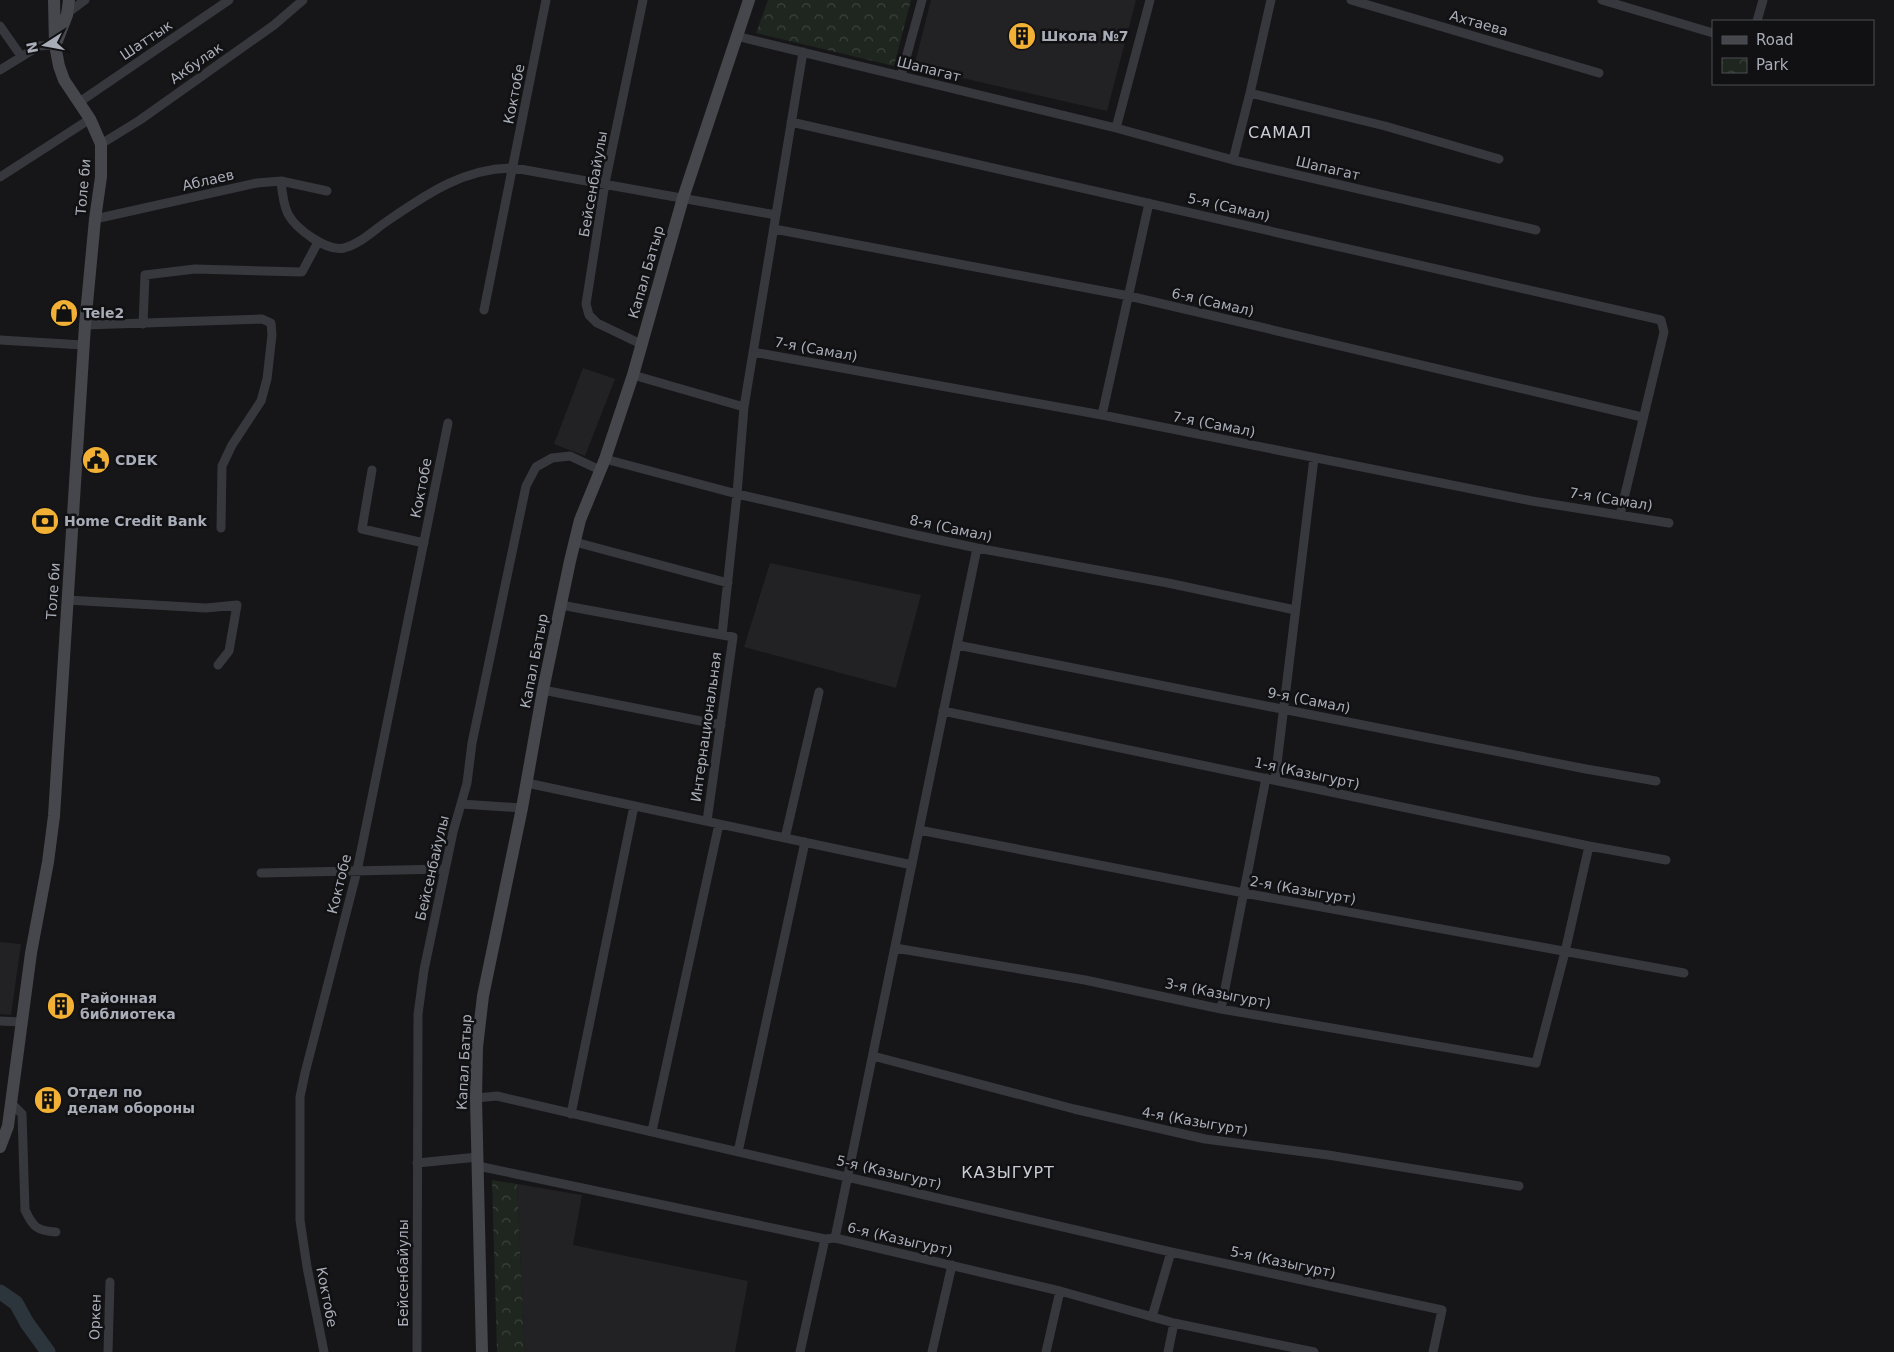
<svg xmlns="http://www.w3.org/2000/svg" width="1894" height="1352" font-family="'DejaVu Sans',sans-serif">
<style>
.built{fill:#222225}
.park{fill:url(#park-crowns)}
.lines{fill:none;stroke-linecap:round;stroke-linejoin:round}
.river{stroke:#2c353c;stroke-width:15}
.street{stroke:#37383d;stroke-width:9}
.secondary{stroke:#45474d;stroke-width:12}
.labels{text-anchor:middle;dominant-baseline:central;stroke-width:5;stroke-linejoin:round;paint-order:stroke}
.street-label{font-size:14px;fill:#a8adb8;stroke:#111113}
.poi-label{font-size:14px;font-weight:bold;fill:#a8adb8;stroke:#111113;text-anchor:start}
.quarter-label{font-size:16px;letter-spacing:1px;fill:#c9ccd4;stroke:#111113}
</style>
<defs>
<pattern id="park-crowns" width="20" height="18" patternUnits="userSpaceOnUse" patternTransform="scale(1.25)"><rect width="20" height="18" fill="#1e261f"/><path d="M2 6a3 3 0 1 1 6 0M12 15a3 3 0 1 1 6 0" fill="none" stroke="#3c433d"/></pattern>
</defs>
<rect width="100%" height="100%" fill="#161618"/>
<path class="built" d="M 931,0 L 1136,0 L 1107,111 L 914,67 Z
M 583,368 L 615,379 L 585,456 L 554,444 Z
M 770,563 L 921,595 L 896,688 L 744,647 Z
M 0,942 L 21,944 L 11,1015 L 0,1014 Z
M 517,1184 L 582,1195 L 573,1245 L 748,1281 L 735,1352 L 525,1352 Z"/>
<path class="park" d="M 768,0 L 911,0 L 894,66 L 756,33 Z
M 492,1180 L 517,1184 L 525,1352 L 497,1352 Z"/>
<g class="lines">
<path class="river" d="M 0,1292 L 16,1303 L 27,1323 L 48,1352"/>
<path class="street" d="M 1351,0 L 1599,73
M 1602,0 L 1713,33
M 65,15 L 85,0
M 1757,21 L 1763,0
M 0,26 L 21,56
M 736,36 L 1116,128 L 1233,160 L 1536,230
M 0,70 L 39,46 L 55,45
M 901,76 L 922,0
M 1250,93 L 1385,126 L 1499,159
M 78,103 L 229,0
M 791,122 L 1661,320 L 1664,332 L 1620,515
M 1116,128 L 1150,0
M 101,144 L 140,120 L 274,25 L 303,0
M 1233,160 L 1250,93 L 1271,0
M 0,177 L 90,119
M 281,181 C 282,192 283,204 288,214 C 296,229 327,252 344,248 C 359,244 371,233 383,224 C 424,196 462,168 514,168 L 776,215
M 95,219 L 257,183 L 281,181 L 327,191
M 774,229 L 1129,296 L 1642,417
M 484,310 L 546,0
M 143,324 L 145,275 L 195,269 L 302,272 L 318,242
M 85,325 L 262,319 L 271,323 L 272,335 L 267,379 L 261,401 L 232,445 L 222,466 L 221,528
M 0,340 L 83,345
M 641,344 L 597,323 L 589,315 L 586,304 L 605,183 L 643,0
M 753,352 L 1102,415 L 1532,501 L 1669,523
M 633,375 L 744,407
M 1102,415 L 1149,203
M 605,459 L 737,494 L 916,535 L 977,548 L 1168,583 L 1295,610
M 372,470 L 362,529 L 424,543
M 575,542 L 728,583
M 67,600 L 206,608 L 237,605 L 229,651 L 218,665
M 561,605 L 733,637 L 707,821
M 722,635 L 737,494 L 744,407 L 803,52
M 957,645 L 1586,769 L 1656,781
M 543,690 L 721,725
M 943,711 L 1589,846 L 1666,860
M 1275,780 L 1314,458
M 527,783 L 912,865
M 461,804 L 522,808
M 919,830 L 1244,893 L 1684,973
M 785,838 L 819,692
M 261,873 L 445,869
M 895,948 L 1085,980 L 1221,1009 L 1536,1063 L 1565,952 L 1589,846
M 1221,1009 L 1266,778
M 0,1021 L 21,1022
M 873,1056 L 1074,1109 L 1205,1139 L 1328,1155 L 1519,1186
M 476,1098 L 497,1096 L 1171,1252 L 1442,1310 L 1433,1352
M 11,1103 L 22,1114 L 25,1210 C 33,1227 37,1231 56,1232
M 571,1114 L 634,806
M 652,1131 L 719,824
M 738,1152 L 805,842
M 417,1163 L 478,1157
M 478,1166 L 825,1239 L 835,1238 L 1060,1291 L 1174,1323 L 1314,1352
M 835,1238 L 977,548
M 1152,1317 L 1171,1252
M 108,1352 L 110,1282
M 324,1352 L 307,1267 L 300,1220 L 300,1097 L 305,1073 L 357,871 L 448,423
M 417,1352 L 418,1014 L 424,970 L 453,832 L 467,783 L 472,743 L 526,486 L 536,467 L 552,458 L 570,456 L 600,470
M 800,1352 L 825,1239
M 932,1352 L 952,1265
M 1046,1352 L 1060,1291
M 1168,1352 L 1174,1323"/>
<path class="secondary" d="M 57,41 L 67,15 L 69,0
M 0,1147 L 8,1126 L 31,953 L 48,862 L 54,816 L 85,325 L 95,219 L 101,177 L 101,144 L 90,119 L 64,80 L 59,66 L 55,45 L 54,0
M 482,1352 L 476,1098 L 477,1047 L 483,996 L 522,808 L 543,690 L 570,561 L 580,520 L 605,459 L 633,375 L 683,198 L 749,0"/>
</g>
<defs>
<symbol id="building-disc" viewBox="-11 -11 22 22"><circle r="9.5" fill="#f2b134" stroke="#111113"/><path d="M-4-6H4V6H1V3H-1V6H-4ZM-2.5-4.3h1.7v1.8h-1.7ZM.8-4.3h1.7v1.8H.8ZM-2.5-1h1.7V.8h-1.7ZM.8-1h1.7V.8H.8Z" fill="#111"/></symbol>
<symbol id="shop-disc" viewBox="-11 -11 22 22"><circle r="9.5" fill="#f2b134" stroke="#111113"/><path d="M-5-2.5h2.3a2.7 3.5 0 0 1 5.4 0H5L5.5 6h-11ZM-1.5-2.5h3a1.5 2.3 0 0 0-3 0Z" fill="#111"/></symbol>
<symbol id="civic-disc" viewBox="-11 -11 22 22"><circle r="9.5" fill="#f2b134" stroke="#111113"/><path d="M-.6-6.5H3V-4.5H.6V-3L4-1V1h2V6H-6V1h2V-1L-.6-3ZM-1.2 2.5V6h2.4V2.5Z" fill="#111"/></symbol>
<symbol id="bank-disc" viewBox="-11 -11 22 22"><circle r="9.5" fill="#f2b134" stroke="#111113"/><path d="M-6-4H6V4H-6ZM0-2.3a2.3 2.3 0 1 0 0 4.6a2.3 2.3 0 1 0 0-4.6Z" fill="#111"/></symbol>
</defs>
<g fill-rule="evenodd">
<use href="#building-disc" x="1006" y="20" width="32" height="32"/>
<use href="#shop-disc" x="48" y="297" width="32" height="32"/>
<use href="#civic-disc" x="80" y="444" width="32" height="32"/>
<use href="#bank-disc" x="29" y="505" width="32" height="32"/>
<use href="#building-disc" x="45" y="990" width="32" height="32"/>
<use href="#building-disc" x="32" y="1084" width="32" height="32"/>
</g>
<g class="labels">
<g class="street-label">
<text transform="translate(1479 23) rotate(16)">Ахтаева</text>
<text transform="translate(146 40) rotate(-34)">Шаттык</text>
<text transform="translate(196 63) rotate(-35)">Акбулак</text>
<text transform="translate(929 69) rotate(14)">Шапагат</text>
<text transform="translate(514 94) rotate(-79)">Коктобе</text>
<text transform="translate(1328 168) rotate(13)">Шапагат</text>
<text transform="translate(208 180) rotate(-13)">Аблаев</text>
<text transform="translate(593 184) rotate(-80)">Бейсенбайулы</text>
<text transform="translate(83 187) rotate(-85)">Толе би</text>
<text transform="translate(1229 207) rotate(13)">5-я (Самал)</text>
<text transform="translate(646 272) rotate(-74)">Капал Батыр</text>
<text transform="translate(1213 302) rotate(13)">6-я (Самал)</text>
<text transform="translate(816 349) rotate(10)">7-я (Самал)</text>
<text transform="translate(1214 424) rotate(11)">7-я (Самал)</text>
<text transform="translate(421 488) rotate(-79)">Коктобе</text>
<text transform="translate(1611 499) rotate(9)">7-я (Самал)</text>
<text transform="translate(951 528) rotate(12)">8-я (Самал)</text>
<text transform="translate(53 591) rotate(-86)">Толе би</text>
<text transform="translate(534 661) rotate(-79)">Капал Батыр</text>
<text transform="translate(1309 700) rotate(11)">9-я (Самал)</text>
<text transform="translate(706 727) rotate(-82)">Интернациональная</text>
<text transform="translate(1307 773) rotate(12)">1-я (Казыгурт)</text>
<text transform="translate(432 868) rotate(-77)">Бейсенбайулы</text>
<text transform="translate(339 884) rotate(-76)">Коктобе</text>
<text transform="translate(1303 890) rotate(10)">2-я (Казыгурт)</text>
<text transform="translate(1218 993) rotate(11)">3-я (Казыгурт)</text>
<text transform="translate(464 1062) rotate(-87)">Капал Батыр</text>
<text transform="translate(1195 1121) rotate(10)">4-я (Казыгурт)</text>
<text transform="translate(889 1172) rotate(13)">5-я (Казыгурт)</text>
<text transform="translate(900 1239) rotate(13)">6-я (Казыгурт)</text>
<text transform="translate(1283 1262) rotate(12)">5-я (Казыгурт)</text>
<text transform="translate(403 1273) rotate(-90)">Бейсенбайулы</text>
<text transform="translate(327 1297) rotate(79)">Коктобе</text>
<text transform="translate(95 1317) rotate(-88)">Оркен</text>
</g>
<g class="poi-label">
<text x="1041" y="36">Школа №7</text>
<text x="83" y="313">Tele2</text>
<text x="115" y="460">CDEK</text>
<text x="64" y="521">Home Credit Bank</text>
<text x="80" y="998">Районная<tspan x="80" dy="16">библиотека</tspan></text>
<text x="67" y="1092">Отдел по<tspan x="67" dy="16">делам обороны</tspan></text>
</g>
<g class="quarter-label">
<text x="1280" y="132">САМАЛ</text>
<text x="1008" y="1172">КАЗЫГУРТ</text>
</g>
</g>
<rect x="1712" y="20" width="162" height="65" fill="#111113" stroke="#4d4f55"/>
<rect x="1722" y="36" width="25" height="8" fill="#45474d" stroke="#4d4f55"/>
<text x="1756" y="45" font-size="15" fill="#a8adb8">Road</text>
<rect x="1722" y="58" width="25" height="15" fill="url(#park-crowns)" stroke="#4d4f55"/>
<text x="1756" y="70" font-size="15" fill="#a8adb8">Park</text>
<g transform="translate(45 45) rotate(259)" stroke="#111113" stroke-width="4" paint-order="stroke">
<path d="M0-4L9 19L0 12L-9 19Z" fill="#a8adb8"/>
<text y="-8" font-size="14" font-weight="bold" text-anchor="middle" fill="#a8adb8">N</text>
</g>
</svg>
